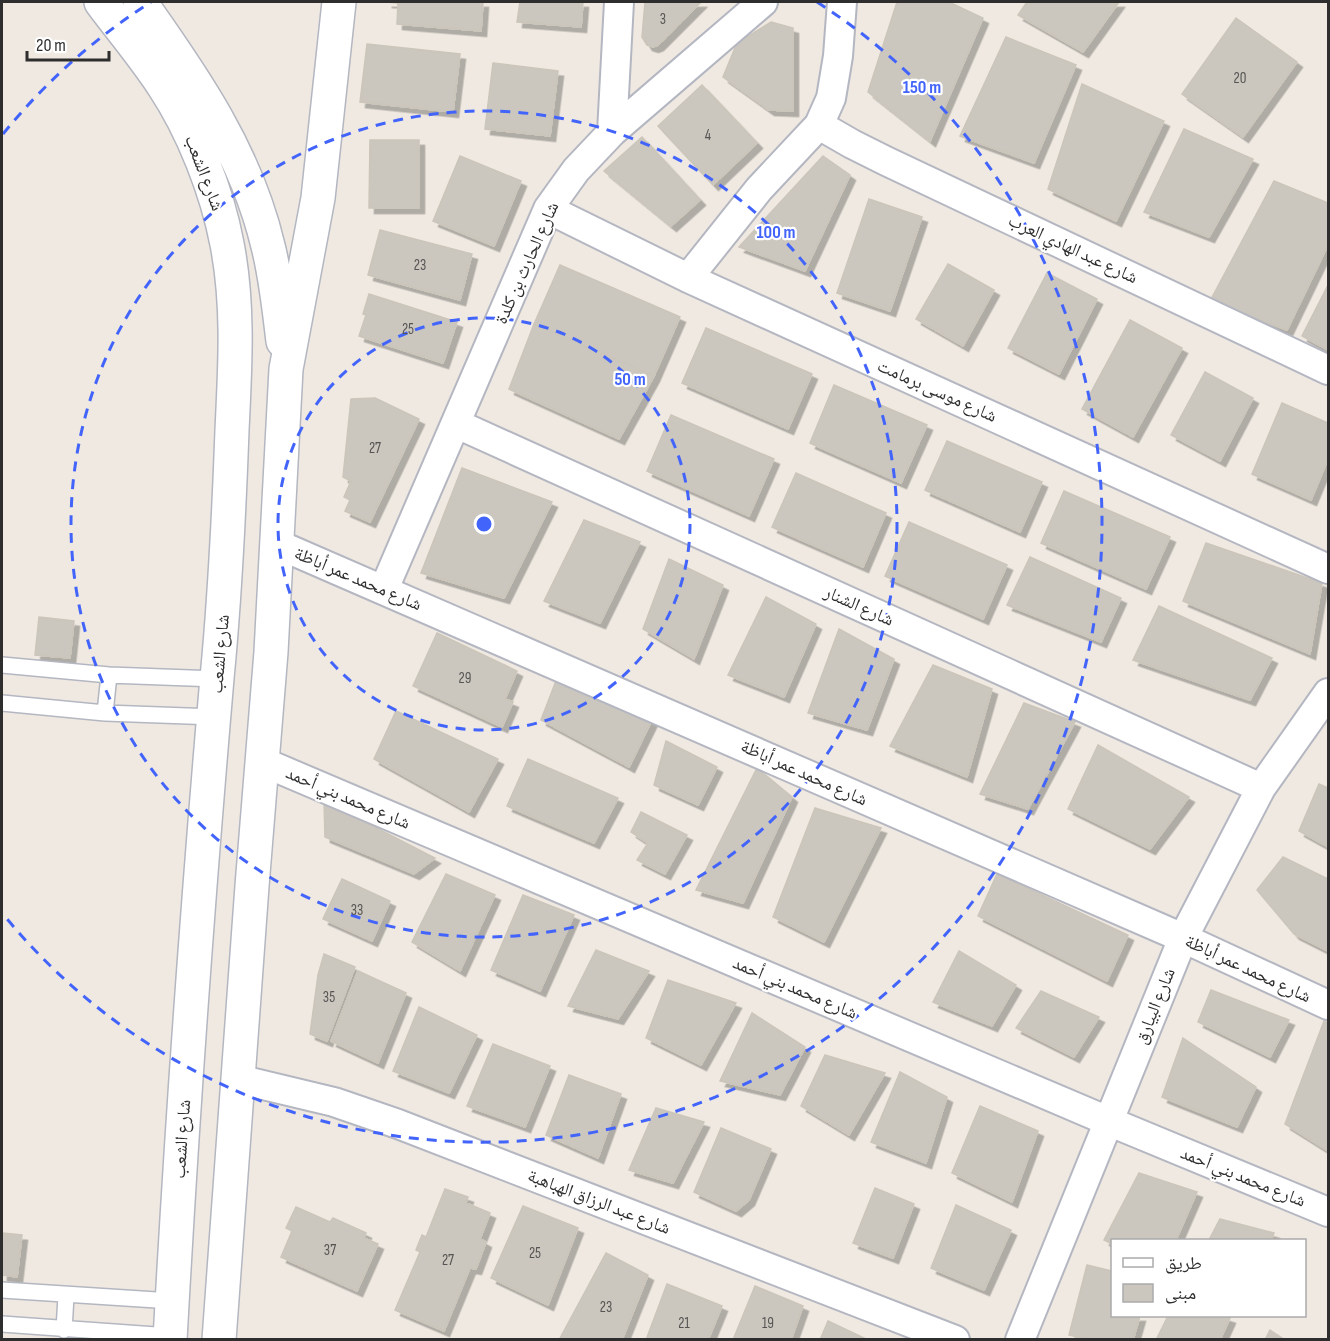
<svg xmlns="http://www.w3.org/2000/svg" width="1330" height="1341" font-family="'Sofia Sans Condensed','Noto Naskh Arabic',sans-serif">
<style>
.building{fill:#cbc7bf;stroke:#cbc5ba;stroke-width:1.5;filter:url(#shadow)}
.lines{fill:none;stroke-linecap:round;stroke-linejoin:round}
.service-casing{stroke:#b4b7c1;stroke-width:18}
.minor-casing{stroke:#b4b7c1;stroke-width:32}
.tertiary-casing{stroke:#b4b7c1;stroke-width:36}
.service{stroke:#fff;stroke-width:15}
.minor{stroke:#fff;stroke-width:28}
.tertiary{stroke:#fff;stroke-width:33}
.ring{fill:none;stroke:#4264fb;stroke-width:3;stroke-dasharray:10 8}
.labels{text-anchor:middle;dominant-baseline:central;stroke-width:4.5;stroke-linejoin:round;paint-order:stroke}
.number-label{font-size:15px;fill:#555452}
.street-label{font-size:18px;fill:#2e2e2e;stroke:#fff}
.centre{fill:#4264fb;stroke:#fff;stroke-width:3}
.ring-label{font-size:18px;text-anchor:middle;font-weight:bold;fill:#4264fb;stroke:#fff;stroke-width:4.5;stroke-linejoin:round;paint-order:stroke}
</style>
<defs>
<filter id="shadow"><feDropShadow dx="5.5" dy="5.5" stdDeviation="0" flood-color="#0004"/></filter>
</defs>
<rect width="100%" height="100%" fill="#efe9e1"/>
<path class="building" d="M 386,2 L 483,2 L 481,31 L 397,24 L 398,3 Z
M 520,2 L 583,2 L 581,27 L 517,22 Z
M 645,2 L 701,2 L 658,45 L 653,47 L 647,45 L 642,37 Z
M 897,2 L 949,2 L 983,18 L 930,141 L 868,92 Z
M 1027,2 L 1119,2 L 1083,52 L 1018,15 Z
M 1236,18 L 1297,62 L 1243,137 L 1182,94 Z
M 771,22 L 793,28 L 793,111 L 769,110 L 723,77 L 737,43 Z
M 1006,37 L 1076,65 L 1034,163 L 960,136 Z
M 367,44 L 460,54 L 453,112 L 360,102 Z
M 493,63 L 558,71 L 550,136 L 485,129 Z
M 1082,84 L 1164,121 L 1116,221 L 1048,189 Z
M 702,85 L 757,143 L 713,185 L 658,126 Z
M 1184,129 L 1253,159 L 1209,237 L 1144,212 Z
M 642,137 L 700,200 L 671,226 L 604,171 Z
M 370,140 L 419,140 L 419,208 L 369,208 Z
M 460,156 L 521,181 L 494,246 L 433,221 Z
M 823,156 L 850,175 L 805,271 L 739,247 Z
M 1274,181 L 1328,203 L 1328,245 L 1287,330 L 1210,301 Z
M 869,199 L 922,217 L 890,311 L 837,293 Z
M 380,230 L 472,254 L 460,300 L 368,275 Z
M 948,264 L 994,290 L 963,346 L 916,319 Z
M 560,265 L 680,317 L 654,376 L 534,324 Z
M 1047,273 L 1097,299 L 1059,374 L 1008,348 Z
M 1328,285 L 1328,350 L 1302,336 Z
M 369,294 L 457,322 L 443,363 L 359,336 L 366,315 L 363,314 Z
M 1130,320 L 1182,348 L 1133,437 L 1082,409 Z
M 534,324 L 654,376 L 619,439 L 509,389 Z
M 706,328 L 812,374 L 788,429 L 682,383 Z
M 1205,372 L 1253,398 L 1220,461 L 1171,435 Z
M 834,385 L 927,425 L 901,483 L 810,443 Z
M 375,398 L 419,419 L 370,522 L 345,511 L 350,500 L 344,497 L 351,481 L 343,477 L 351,399 Z
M 1282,403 L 1328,423 L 1328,459 L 1311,500 L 1252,474 Z
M 671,415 L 774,459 L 749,516 L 647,471 Z
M 947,441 L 1042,482 L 1020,532 L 925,490 Z
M 462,468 L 552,502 L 504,598 L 421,573 Z
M 796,473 L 886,513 L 863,567 L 772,527 Z
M 1064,491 L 1170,537 L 1146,589 L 1041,543 Z
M 584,520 L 640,542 L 600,623 L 544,601 Z
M 909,522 L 1007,565 L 983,619 L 885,576 Z
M 1206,543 L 1322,583 L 1310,654 L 1183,601 Z
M 1030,557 L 1121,598 L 1101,642 L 1007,605 Z
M 669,559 L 723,585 L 694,659 L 643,629 Z
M 766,597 L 816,624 L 784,697 L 728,675 Z
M 1159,606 L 1272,658 L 1250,700 L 1133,660 Z
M 39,617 L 74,621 L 70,658 L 35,655 Z
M 839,629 L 894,659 L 867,730 L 808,713 Z
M 437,633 L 517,671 L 505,699 L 513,702 L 502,727 L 413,686 Z
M 933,665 L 992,689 L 967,777 L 890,746 Z
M 559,673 L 652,720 L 629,767 L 541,720 Z
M 1024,703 L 1075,722 L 1028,809 L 980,794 Z
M 396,711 L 498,759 L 469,812 L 374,759 Z
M 666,741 L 717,767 L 698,805 L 654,785 Z
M 1098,745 L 1189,797 L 1150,849 L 1068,809 Z
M 528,759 L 618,798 L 594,843 L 507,806 Z
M 757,768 L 792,797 L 743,903 L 696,890 Z
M 1319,784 L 1328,788 L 1328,847 L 1299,831 Z
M 324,801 L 435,858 L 414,874 L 325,837 Z
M 815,808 L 881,828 L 824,942 L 773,917 Z
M 641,812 L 687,835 L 665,874 L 637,860 L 648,843 L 631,832 Z
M 1283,857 L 1328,879 L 1328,951 L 1294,934 L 1257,890 Z
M 446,874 L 495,895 L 460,971 L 412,942 Z
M 997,874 L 1128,935 L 1107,981 L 978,916 Z
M 342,879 L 390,901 L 372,941 L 323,919 Z
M 523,895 L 574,915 L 540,991 L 491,970 Z
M 596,950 L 649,971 L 618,1019 L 568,1006 Z
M 959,951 L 1016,985 L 992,1026 L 933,1002 Z
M 324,954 L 355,967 L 327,1041 L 310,1034 L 318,975 Z
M 358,971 L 406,993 L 378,1063 L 331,1041 Z
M 668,980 L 736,1003 L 701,1065 L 646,1038 Z
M 1211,990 L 1289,1020 L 1270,1057 L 1198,1022 Z
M 1041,991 L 1099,1017 L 1074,1057 L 1016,1028 Z
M 419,1007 L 477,1035 L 449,1093 L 393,1071 Z
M 752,1013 L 805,1047 L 780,1095 L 720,1081 Z
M 1324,1021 L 1328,1023 L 1328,1151 L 1285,1124 Z
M 1183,1038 L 1256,1087 L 1237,1127 L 1162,1097 Z
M 493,1044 L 550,1066 L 525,1127 L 467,1106 Z
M 825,1055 L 885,1073 L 849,1135 L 801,1106 Z
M 900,1072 L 947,1097 L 926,1163 L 871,1142 Z
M 569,1075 L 621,1094 L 598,1158 L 546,1135 Z
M 980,1106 L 1038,1131 L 1012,1202 L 952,1173 Z
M 656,1108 L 704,1122 L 673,1183 L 629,1170 Z
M 721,1128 L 771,1149 L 749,1200 L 736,1211 L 694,1192 Z
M 1139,1173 L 1197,1192 L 1176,1240 L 1112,1240 L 1112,1244 L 1104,1240 Z
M 875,1188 L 914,1204 L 893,1258 L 853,1243 Z
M 445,1189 L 468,1197 L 466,1203 L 490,1213 L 480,1239 L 486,1242 L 476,1269 L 470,1268 L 444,1331 L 395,1310 L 420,1252 L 416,1250 L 422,1235 L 426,1237 Z
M 956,1205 L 1011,1230 L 984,1290 L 931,1268 Z
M 523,1206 L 578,1228 L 548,1305 L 491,1278 Z
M 296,1207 L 330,1222 L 333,1218 L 366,1233 L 364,1238 L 378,1244 L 357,1291 L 281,1257 L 292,1231 L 286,1228 Z
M 1220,1219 L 1274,1233 L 1271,1240 L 1209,1240 Z
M 2,1233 L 22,1235 L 17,1277 L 2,1275 Z
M 606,1253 L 648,1275 L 622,1340 L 559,1340 Z
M 1087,1265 L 1112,1271 L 1112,1316 L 1140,1316 L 1133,1340 L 1090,1340 L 1069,1335 Z
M 667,1284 L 722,1306 L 708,1340 L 646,1340 Z
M 755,1286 L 803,1306 L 791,1340 L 733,1340 Z
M 1168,1316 L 1224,1316 L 1230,1318 L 1220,1340 L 1156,1340 Z
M 828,1321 L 868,1340 L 820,1340 Z
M 1270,1330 L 1285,1340 L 1265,1340 Z"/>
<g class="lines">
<defs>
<path id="service" d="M 2,665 L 109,675 L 217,679
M 2,703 L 105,713 L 215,717
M 105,713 L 109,675
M 2,1290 L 172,1301
M 2,1324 L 170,1336
M 64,1330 L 66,1296"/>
<path id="minor" d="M 819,125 L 852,144 L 886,161 L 1328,370
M 612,132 L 619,2
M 548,209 L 688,278 L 1328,569
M 688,278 L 759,189 L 819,125 L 831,98 L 838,56 L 842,2
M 457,424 L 1261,788
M 277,544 L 1183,938 L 1328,1005
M 384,589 L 548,209 L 576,170 L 612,132 L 763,2
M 263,762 L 1108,1121 L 1328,1212
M 238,1079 L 334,1102 L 398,1124 L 955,1340
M 1020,1340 L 1183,938 L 1261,788 L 1328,693"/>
<path id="tertiary" d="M 101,2 C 121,29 144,56 163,85 C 193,130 217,191 227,244 C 239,305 235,368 232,430 C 229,513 225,596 217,678 C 198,898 182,1119 170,1340
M 140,2 C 194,78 246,153 268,246 C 276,277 279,309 283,341
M 219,1340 L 252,886 L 271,652 L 286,369 L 318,198 L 339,2"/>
</defs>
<use href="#service" class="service-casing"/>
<use href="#minor" class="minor-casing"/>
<use href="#tertiary" class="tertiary-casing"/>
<use href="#service" class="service"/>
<use href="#minor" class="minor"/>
<use href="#tertiary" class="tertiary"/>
</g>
<g class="ring">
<circle cx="484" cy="524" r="206"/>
<circle cx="484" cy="524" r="413"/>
<path d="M3 134A619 619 0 0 1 151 2M817 2A619 619 0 1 1 3 914"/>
</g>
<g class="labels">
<g class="number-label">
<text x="663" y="19">3</text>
<text x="1240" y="78">20</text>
<text x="708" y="135">4</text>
<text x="420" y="265">23</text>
<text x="408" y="329">25</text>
<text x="375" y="448">27</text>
<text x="465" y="678">29</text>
<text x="357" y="910">33</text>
<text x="329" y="997">35</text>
<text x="330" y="1250">37</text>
<text x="535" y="1253">25</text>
<text x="448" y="1260">27</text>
<text x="606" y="1307">23</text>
<text x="684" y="1323">21</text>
<text x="768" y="1323">19</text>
</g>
<g class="street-label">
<text transform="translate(204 173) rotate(69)">شارع الشعب</text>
<text transform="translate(1073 249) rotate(25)">شارع عبد الهادي العرب</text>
<text transform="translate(527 263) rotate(-66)">شارع الحارث بن كلدة</text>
<text transform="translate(937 391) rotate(24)">شارع موسى برمامت</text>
<text transform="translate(358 579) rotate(23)">شارع محمد عمر أباظة</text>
<text transform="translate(859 606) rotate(24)">شارع الشنار</text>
<text transform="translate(220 654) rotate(-85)">شارع الشعب</text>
<text transform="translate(804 773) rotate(24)">شارع محمد عمر أباظة</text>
<text transform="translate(348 798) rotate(23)">شارع محمد بني أحمد</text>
<text transform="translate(1248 969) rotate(25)">شارع محمد عمر أباظة</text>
<text transform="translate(795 988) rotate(23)">شارع محمد بني أحمد</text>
<text transform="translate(1155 1006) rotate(-68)">شارع البيارق</text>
<text transform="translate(182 1139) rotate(-86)">شارع الشعب</text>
<text transform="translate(1243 1177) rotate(22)">شارع محمد بني أحمد</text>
<text transform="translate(599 1202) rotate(21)">شارع عبد الرزاق الهباهبة</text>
</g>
</g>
<circle cx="484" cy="524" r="9" class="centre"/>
<g class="ring-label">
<text x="922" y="93">150 m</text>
<text x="776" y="238">100 m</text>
<text x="630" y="385">50 m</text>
</g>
<rect width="1330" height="1341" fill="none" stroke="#2e2e2e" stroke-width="6"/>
<rect x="1111" y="1239" width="195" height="78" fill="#ffffff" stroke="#ababab" stroke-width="1.5"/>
<rect x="1123" y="1258" width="30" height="9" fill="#ffffff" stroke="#ababab" stroke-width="1.5"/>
<text x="1165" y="1269" font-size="18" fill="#2e2e2e">طريق</text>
<rect x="1123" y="1284" width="30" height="18" fill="#cbc7bf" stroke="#ababab" stroke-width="1.5"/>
<text x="1165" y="1299" font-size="18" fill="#2e2e2e">مبنى</text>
<path d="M27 51v9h82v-9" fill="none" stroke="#2e2e2e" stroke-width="3"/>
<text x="36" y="51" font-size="18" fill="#2e2e2e" stroke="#ffffff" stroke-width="4.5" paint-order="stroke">20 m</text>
</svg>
